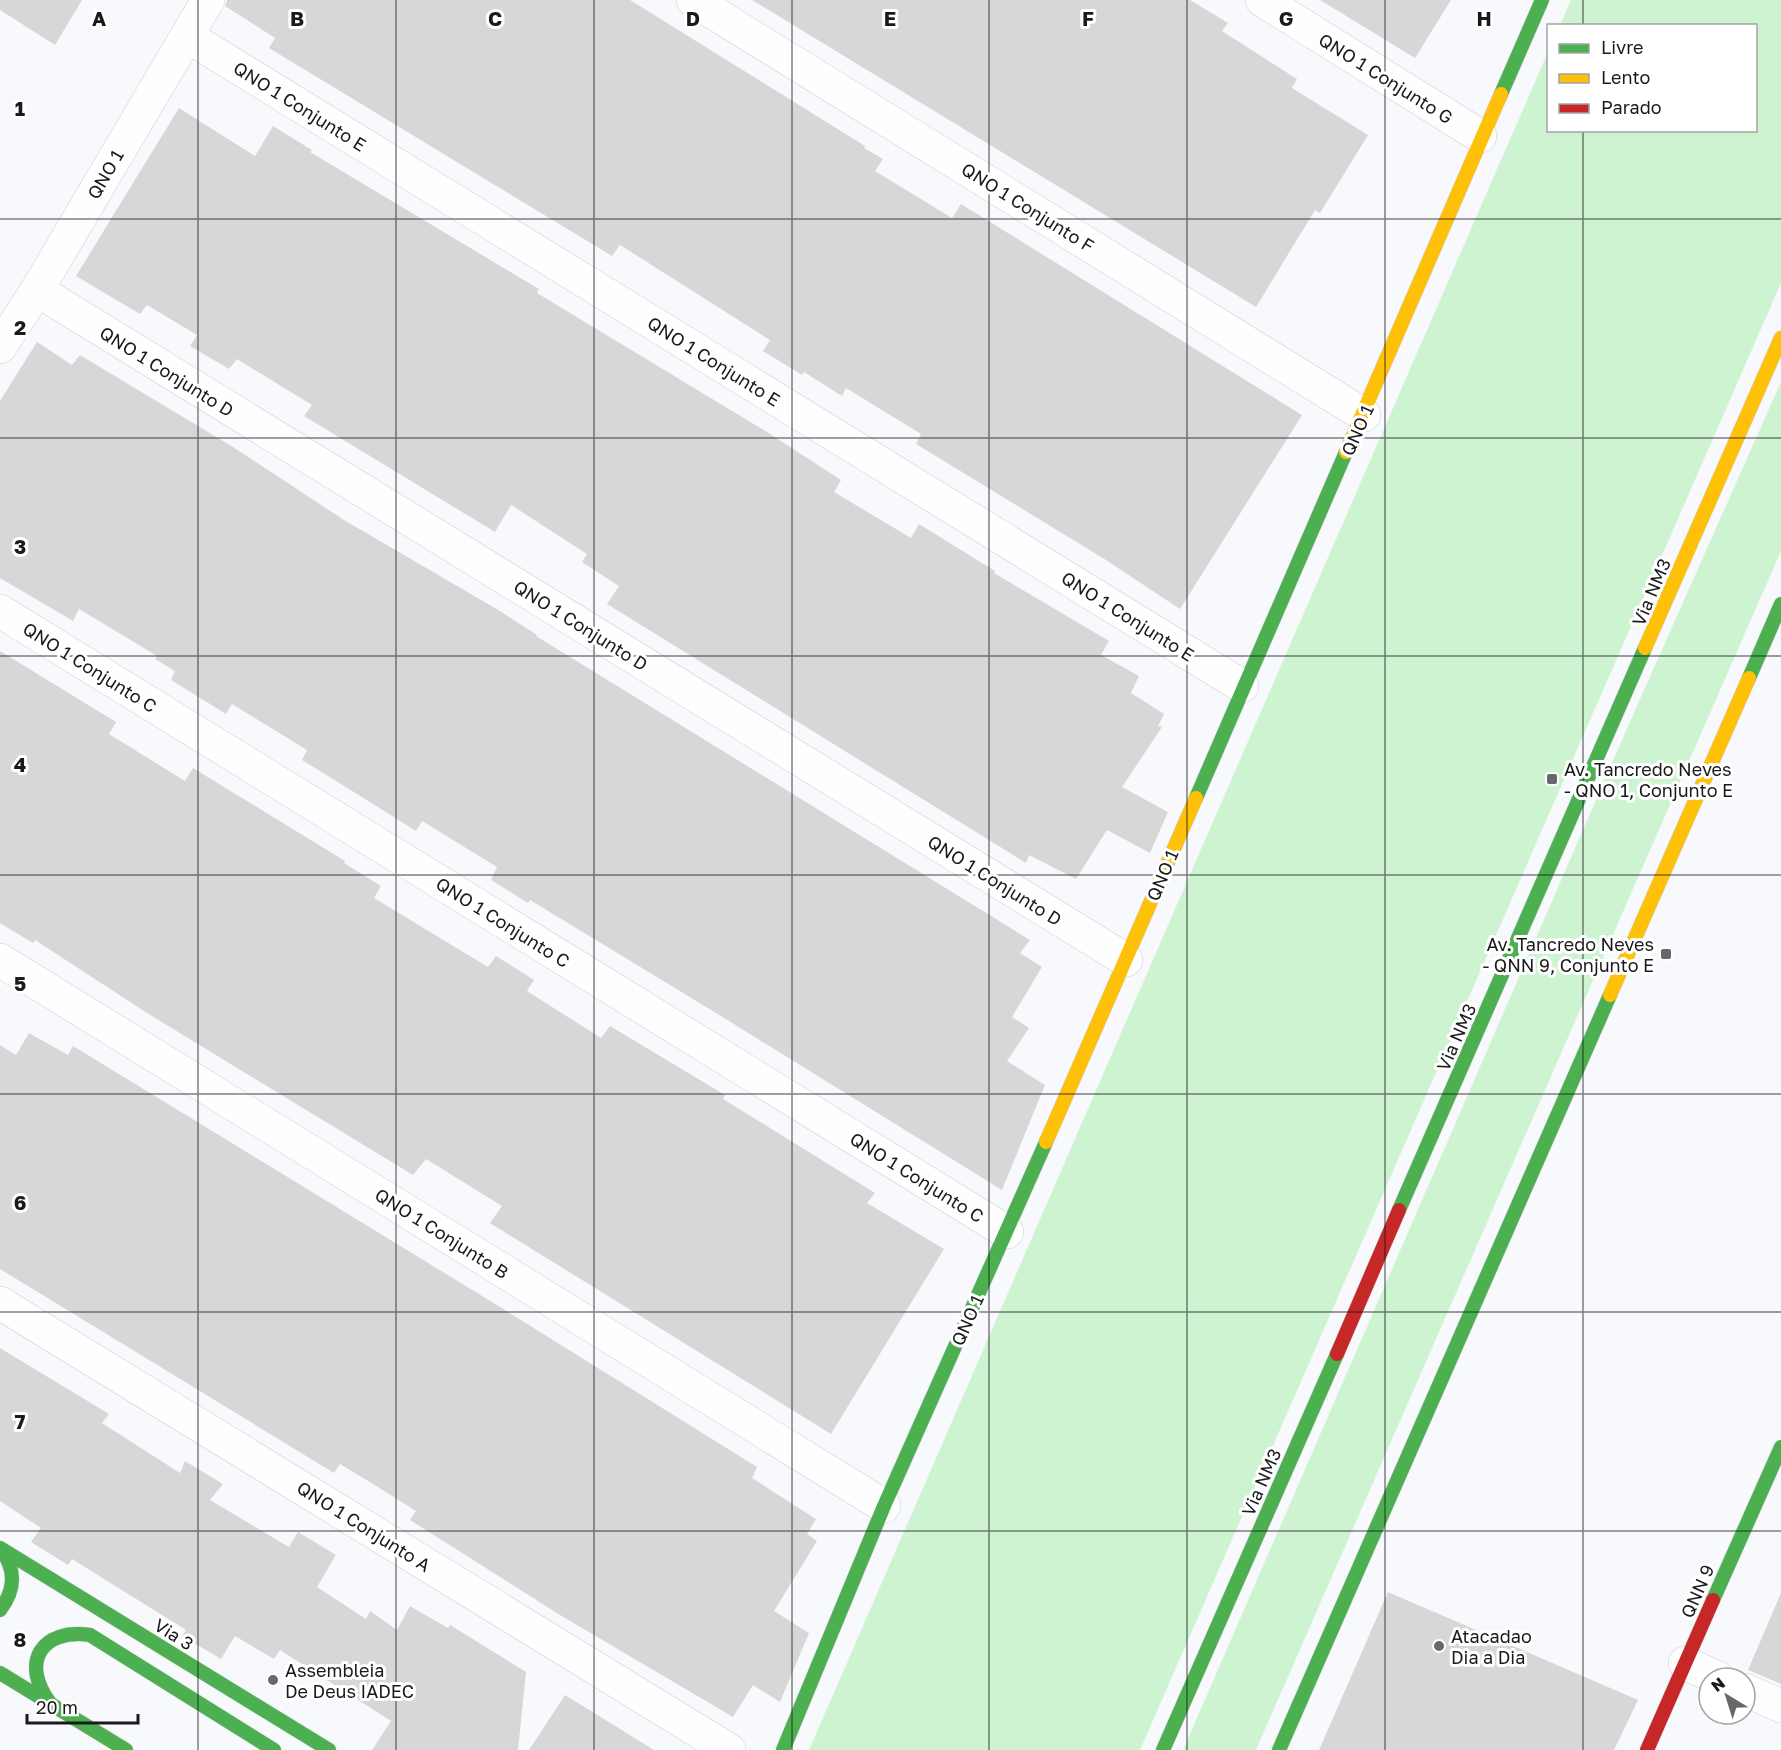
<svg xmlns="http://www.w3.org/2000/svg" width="1781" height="1750" font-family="'Golos Text',sans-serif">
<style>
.green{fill:#cef3d1}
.building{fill:#d8d7d8}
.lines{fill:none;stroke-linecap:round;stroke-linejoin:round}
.street-casing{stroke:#cfcfd2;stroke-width:34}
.fast-casing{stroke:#cfcfd2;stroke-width:15}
.slow-casing{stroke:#cfcfd2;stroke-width:15}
.jam-casing{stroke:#cfcfd2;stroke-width:15}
.street{stroke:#fefeff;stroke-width:33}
.fast{stroke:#4caf50;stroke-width:14}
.slow{stroke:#ffc107;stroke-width:14}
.jam{stroke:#c62828;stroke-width:14}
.grid{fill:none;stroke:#1a1a1c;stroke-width:1.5;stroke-opacity:0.55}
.poi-dot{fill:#68686a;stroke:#fff;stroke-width:2}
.labels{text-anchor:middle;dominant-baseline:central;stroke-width:6;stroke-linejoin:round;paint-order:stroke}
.street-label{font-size:18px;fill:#1a1a1c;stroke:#fff}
.poi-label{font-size:18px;fill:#1a1a1c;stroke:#fff;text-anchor:start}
.grid-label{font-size:20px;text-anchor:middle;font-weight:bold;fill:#1a1a1c;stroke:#fff;stroke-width:6;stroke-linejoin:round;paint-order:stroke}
</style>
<rect width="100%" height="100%" fill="#f8f9fc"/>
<path class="green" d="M 1571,0 L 1781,0 L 1781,283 L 1140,1750 L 809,1750 L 1548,52 L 1548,130 L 1756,130 L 1756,26 L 1560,25 Z
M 1781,382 L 1781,551 L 1256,1750 L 1183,1750 L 1629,724 Z"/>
<path class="building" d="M 0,0 L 82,0 L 55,45 L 0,10 Z
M 227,0 L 630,0 L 865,146 L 864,148 L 883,159 L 875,171 L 952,218 L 961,204 L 1302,415 L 1180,609 L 1106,560 L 916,444 L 921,434 L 846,388 L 842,396 L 804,372 L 802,375 L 763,351 L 770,340 L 620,245 L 612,256 L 269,48 L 275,38 L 225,6 Z
M 752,0 L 1190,0 L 1228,23 L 1222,31 L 1297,79 L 1292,88 L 1368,135 L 1320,213 L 1315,210 L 1256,307 Z
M 1320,0 L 1451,0 L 1415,58 Z
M 179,108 L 255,156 L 273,126 L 312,150 L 310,152 L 539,289 L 537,293 L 767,432 L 841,480 L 834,492 L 911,538 L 919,524 L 995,571 L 994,573 L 1109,641 L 1101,655 L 1139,676 L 1131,693 L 1164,714 L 1158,726 L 1162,727 L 1122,787 L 1168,812 L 1150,853 L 1107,830 L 1076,879 L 1029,855 L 1026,863 L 607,604 L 619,586 L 582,562 L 587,554 L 511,505 L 495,532 L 304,416 L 312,405 L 237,359 L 229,369 L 190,346 L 197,335 L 147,305 L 140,314 L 76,276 Z
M 37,342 L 72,365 L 80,355 L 233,447 L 344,520 L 500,611 L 537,635 L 536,636 L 1030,940 L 1020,953 L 1042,967 L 1012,1017 L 1029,1028 L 1007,1061 L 1045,1085 L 1002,1190 L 721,1016 L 530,900 L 528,903 L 491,880 L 497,867 L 422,821 L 416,831 L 378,807 L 302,760 L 307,750 L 232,704 L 226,714 L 171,680 L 175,671 L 155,659 L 157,656 L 79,609 L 73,621 L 0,578 L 0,401 Z
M 0,651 L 116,722 L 109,734 L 185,781 L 193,768 L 345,861 L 344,863 L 381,886 L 374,898 L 488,967 L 496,956 L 534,980 L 527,991 L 601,1038 L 610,1026 L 725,1095 L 723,1099 L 875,1193 L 867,1203 L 944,1249 L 831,1434 L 490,1223 L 502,1206 L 426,1159 L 413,1175 L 147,1013 L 35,940 L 33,943 L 0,923 Z
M 29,1033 L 68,1055 L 73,1046 L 492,1302 L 757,1467 L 752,1478 L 816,1519 L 807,1534 L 817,1541 L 774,1611 L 809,1633 L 780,1702 L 753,1685 L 733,1717 L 560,1615 L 410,1520 L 416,1511 L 378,1487 L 340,1464 L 334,1473 L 0,1269 L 0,1045 L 16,1055 Z
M 0,1348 L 109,1414 L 102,1423 L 180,1473 L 185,1461 L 223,1484 L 210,1500 L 289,1547 L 298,1532 L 336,1555 L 317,1587 L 366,1619 L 370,1611 L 397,1630 L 410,1606 L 448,1628 L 450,1625 L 526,1672 L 518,1750 L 372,1750 L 391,1721 L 280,1650 L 274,1659 L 235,1636 L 221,1659 L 182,1636 L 186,1630 L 72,1559 L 68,1565 L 31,1542 L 41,1528 L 0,1501 Z
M 1388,1592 L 1638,1700 L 1614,1750 L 1319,1750 Z
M 1781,1593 L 1781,1684 L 1748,1670 Z
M 565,1695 L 604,1719 L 654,1750 L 529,1750 Z"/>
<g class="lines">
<defs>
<path id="street" d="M 693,0 L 1364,415
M 1262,0 L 1480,136
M 187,36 L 1242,686
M 37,290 L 1126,960
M 0,347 L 37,290 L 208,0
M 0,611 L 1007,1232
M 0,960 L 884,1506
M 0,1303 L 729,1750
M 1685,1663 L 1718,1678
M 1745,1690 L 1781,1706"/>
<path id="fast" d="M 1501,94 L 1542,0
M 1749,678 L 1781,604
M 1196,798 L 1346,452
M 1399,1210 L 1645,648
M 0,1548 L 329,1750
M 0,1548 C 16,1569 16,1589 0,1610
M 1713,1600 L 1781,1447
M 0,1673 L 126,1750
M 50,1703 C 20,1663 41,1628 90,1635 L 274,1750
M 783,1750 L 884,1506 L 1046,1142
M 1163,1750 L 1337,1354
M 1279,1750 L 1610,995"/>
<path id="slow" d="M 1346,452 L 1501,94
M 1645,648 L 1781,338
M 1610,995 L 1749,678
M 1046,1142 L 1196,798"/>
<path id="jam" d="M 1337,1354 L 1399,1210
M 1647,1750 L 1713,1600"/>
</defs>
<use href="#street" class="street-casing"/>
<use href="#fast" class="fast-casing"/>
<use href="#slow" class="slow-casing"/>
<use href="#jam" class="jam-casing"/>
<use href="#street" class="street"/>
<use href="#fast" class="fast"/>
<use href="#slow" class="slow"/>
<use href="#jam" class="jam"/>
</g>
<path class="grid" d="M 198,0 L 198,1750M 396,0 L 396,1750M 594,0 L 594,1750M 792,0 L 792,1750M 989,0 L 989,1750M 1187,0 L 1187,1750M 1385,0 L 1385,1750M 1583,0 L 1583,26M 1583,130 L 1583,1750M 0,219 L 1781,219M 0,438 L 1781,438M 0,656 L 1781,656M 0,875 L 1781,875M 0,1094 L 1781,1094M 0,1312 L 1781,1312M 0,1531 L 1781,1531"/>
<g class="poi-dot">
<rect x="1546" y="773" width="12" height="12" rx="3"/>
<rect x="1660" y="948" width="12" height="12" rx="3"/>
<circle cx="1439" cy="1646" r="6"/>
<circle cx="273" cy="1680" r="6"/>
</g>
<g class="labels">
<g class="street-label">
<text transform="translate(1386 78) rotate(32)">QNO 1 Conjunto G</text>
<text transform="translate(300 106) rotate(32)">QNO 1 Conjunto E</text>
<text transform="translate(105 174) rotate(-60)">QNO 1</text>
<text transform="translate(1028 207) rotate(32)">QNO 1 Conjunto F</text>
<text transform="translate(714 361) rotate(32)">QNO 1 Conjunto E</text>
<text transform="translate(167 371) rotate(32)">QNO 1 Conjunto D</text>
<text transform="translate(1357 430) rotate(-66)">QNO 1</text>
<text transform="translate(1651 592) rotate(-67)">Via NM3</text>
<text transform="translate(1128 616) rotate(32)">QNO 1 Conjunto E</text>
<text transform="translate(581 625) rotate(32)">QNO 1 Conjunto D</text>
<text transform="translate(90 667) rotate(32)">QNO 1 Conjunto C</text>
<text transform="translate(1162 875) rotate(-67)">QNO 1</text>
<text transform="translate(995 880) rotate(32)">QNO 1 Conjunto D</text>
<text transform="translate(503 922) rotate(32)">QNO 1 Conjunto C</text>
<text transform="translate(1456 1037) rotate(-66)">Via NM3</text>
<text transform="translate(917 1177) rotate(32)">QNO 1 Conjunto C</text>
<text transform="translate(442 1233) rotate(32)">QNO 1 Conjunto B</text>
<text transform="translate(967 1320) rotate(-66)">QNO 1</text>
<text transform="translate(1261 1482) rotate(-66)">Via NM3</text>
<text transform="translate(364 1526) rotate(32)">QNO 1 Conjunto A</text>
<text transform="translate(1697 1591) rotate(-66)">QNN 9</text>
<text transform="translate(174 1634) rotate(32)">Via 3</text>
</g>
<g class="poi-label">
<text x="1564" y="769">Av. Tancredo Neves<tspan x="1564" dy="21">- QNO 1, Conjunto E</tspan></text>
<text x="1654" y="944" text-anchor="end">Av. Tancredo Neves<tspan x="1654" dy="21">- QNN 9, Conjunto E</tspan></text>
<text x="1451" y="1636">Atacadao<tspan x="1451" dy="21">Dia a Dia</tspan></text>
<text x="285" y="1670">Assembleia<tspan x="285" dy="21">De Deus IADEC</tspan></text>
</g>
</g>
<g class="grid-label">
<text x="99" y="26">A</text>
<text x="297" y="26">B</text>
<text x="495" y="26">C</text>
<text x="693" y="26">D</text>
<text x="890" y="26">E</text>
<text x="1088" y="26">F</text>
<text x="1286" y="26">G</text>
<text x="1484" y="26">H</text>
<text x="20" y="116">1</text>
<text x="20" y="335">2</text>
<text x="20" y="554">3</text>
<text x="20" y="772">4</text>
<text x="20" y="991">5</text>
<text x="20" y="1210">6</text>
<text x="20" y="1429">7</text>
<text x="20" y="1647">8</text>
</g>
<rect x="1547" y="24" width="210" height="108" fill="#ffffff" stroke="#a3a3a4" stroke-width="1.5"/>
<rect x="1559" y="44" width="30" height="9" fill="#4caf50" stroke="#a3a3a4" stroke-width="1.5"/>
<text x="1601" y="54" font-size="18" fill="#1a1a1c">Livre</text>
<rect x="1559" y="74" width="30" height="9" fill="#ffc107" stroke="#a3a3a4" stroke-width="1.5"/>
<text x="1601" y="84" font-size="18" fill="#1a1a1c">Lento</text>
<rect x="1559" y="104" width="30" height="9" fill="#c62828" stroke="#a3a3a4" stroke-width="1.5"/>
<text x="1601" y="114" font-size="18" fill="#1a1a1c">Parado</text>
<g transform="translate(1727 1696) rotate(322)"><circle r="28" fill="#ffffff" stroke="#a3a3a4" stroke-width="1.5"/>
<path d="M0-4.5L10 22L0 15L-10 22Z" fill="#68686a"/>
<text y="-9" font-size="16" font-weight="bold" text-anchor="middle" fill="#1a1a1c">N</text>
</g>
<path d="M27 1714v9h111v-9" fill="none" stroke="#1a1a1c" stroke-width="3"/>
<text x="36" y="1714" font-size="18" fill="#1a1a1c" stroke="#ffffff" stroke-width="4.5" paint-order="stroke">20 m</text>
</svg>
